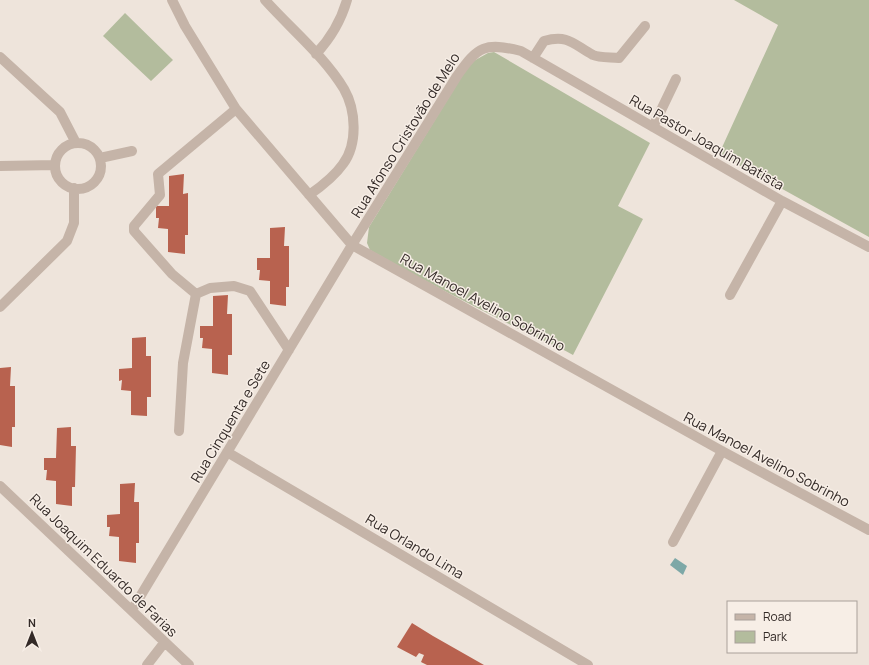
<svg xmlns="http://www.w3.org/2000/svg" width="869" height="665" font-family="Manrope,sans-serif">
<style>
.green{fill:#b3bc9d}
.water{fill:#7da8a7}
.building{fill:#b8624f}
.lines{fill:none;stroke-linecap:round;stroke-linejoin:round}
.minor{stroke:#c5b4a8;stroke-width:10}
.labels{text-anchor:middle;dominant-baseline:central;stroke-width:3;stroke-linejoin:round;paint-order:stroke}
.street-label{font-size:14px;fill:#332a27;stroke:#f7eee6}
</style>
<rect width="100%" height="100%" fill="#eee4db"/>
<path class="green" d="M 734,0 L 869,0 L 869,237 L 719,154 L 778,25 Z
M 125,13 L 173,60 L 151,81 L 103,36 Z
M 494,52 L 650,143 L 618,206 L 643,219 L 573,355 C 554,344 533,337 513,326 C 465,302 417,277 370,250 L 367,243 L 369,227 L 470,63 L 488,53 Z"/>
<path class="water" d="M 675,558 L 687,566 L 683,575 L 670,565 Z"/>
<path class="building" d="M 184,174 L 183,194 L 188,193 L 188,235 L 185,235 L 185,254 L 168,252 L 168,229 L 158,228 L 159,218 L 156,218 L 156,206 L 169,206 L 169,176 Z
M 285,227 L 284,246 L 289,246 L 289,287 L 286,287 L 286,306 L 270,304 L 270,281 L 259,280 L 260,270 L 257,270 L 257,258 L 270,258 L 270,228 Z
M 228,295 L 227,314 L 232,314 L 232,355 L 228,355 L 228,375 L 212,373 L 212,349 L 202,348 L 203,338 L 200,338 L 200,326 L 213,326 L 213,296 Z
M 146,337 L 146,356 L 151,356 L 151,397 L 147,397 L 147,416 L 131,415 L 131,391 L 121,390 L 122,380 L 119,381 L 119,369 L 132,368 L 132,338 Z
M 11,367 L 10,386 L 15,386 L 15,427 L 12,427 L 12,447 L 0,445 L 0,368 Z
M 71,427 L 71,446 L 76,446 L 75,487 L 72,487 L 72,506 L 56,504 L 56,481 L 46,480 L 47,470 L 44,470 L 44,458 L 56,458 L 57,428 Z
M 135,483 L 134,502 L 139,502 L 139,543 L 136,543 L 136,563 L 119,561 L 119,537 L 109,536 L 110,527 L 107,527 L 107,515 L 120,514 L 120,484 Z
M 412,623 L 433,636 L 484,665 L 427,665 L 421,662 L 424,655 L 419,653 L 416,657 L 397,647 Z"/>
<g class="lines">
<path class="minor" d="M 172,0 L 185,26 L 236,109 L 352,245 L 722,451 L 869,530
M 265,0 C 291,29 324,56 344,89 C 356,110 358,144 343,164 C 334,177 322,186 309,195
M 316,54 C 330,39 341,21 347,0
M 0,57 L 60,112 L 76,143
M 533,58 L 544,41 C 569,34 574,45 593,55 C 600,58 611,57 619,58 L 645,26
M 236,109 L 158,174 L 160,195 L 134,226 L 134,231 L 172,274 L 196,294 L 210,288 L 234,286 L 250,291 L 289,350
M 653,127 L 676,79
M55 166a23 23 0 1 1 46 0a23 23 0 1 1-46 0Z
M 100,158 L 132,151
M 0,166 L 55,165
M 730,295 L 782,201
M 0,307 L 67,241 L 74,223 L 74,188
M 179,431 L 183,363 L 196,294
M 227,452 L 588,665
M 0,486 L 189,665
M 673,542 L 722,451
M 132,610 L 352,245 L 457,76 C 478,46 485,42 521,51 L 782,201 L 869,247
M 147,665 L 164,643"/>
</g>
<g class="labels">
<g class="street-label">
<text transform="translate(405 135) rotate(-58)">Rua Afonso Cristovão de Melo</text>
<text transform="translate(707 142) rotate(30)">Rua Pastor Joaquim Batista</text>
<text transform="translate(483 302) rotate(29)">Rua Manoel Avelino Sobrinho</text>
<text transform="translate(230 421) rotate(-59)">Rua Cinquenta e Sete</text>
<text transform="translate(767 459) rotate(28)">Rua Manoel Avelino Sobrinho</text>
<text transform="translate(415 546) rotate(31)">Rua Orlando Lima</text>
<text transform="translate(104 565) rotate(44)">Rua Joaquim Eduardo de Farias</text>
</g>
</g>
<rect x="727" y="601" width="130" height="52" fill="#f7eee6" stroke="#a9a09a"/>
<rect x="735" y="614" width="20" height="6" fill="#c5b4a8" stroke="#a9a09a"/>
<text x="763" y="621" font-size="12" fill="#332a27">Road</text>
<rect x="735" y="631" width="20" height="12" fill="#b3bc9d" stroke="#a9a09a"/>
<text x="763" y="641" font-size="12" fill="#332a27">Park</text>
<g transform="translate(32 633)" stroke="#f7eee6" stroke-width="3" paint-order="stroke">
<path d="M0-3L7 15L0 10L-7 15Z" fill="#332a27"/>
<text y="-6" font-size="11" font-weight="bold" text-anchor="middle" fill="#332a27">N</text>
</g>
</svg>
